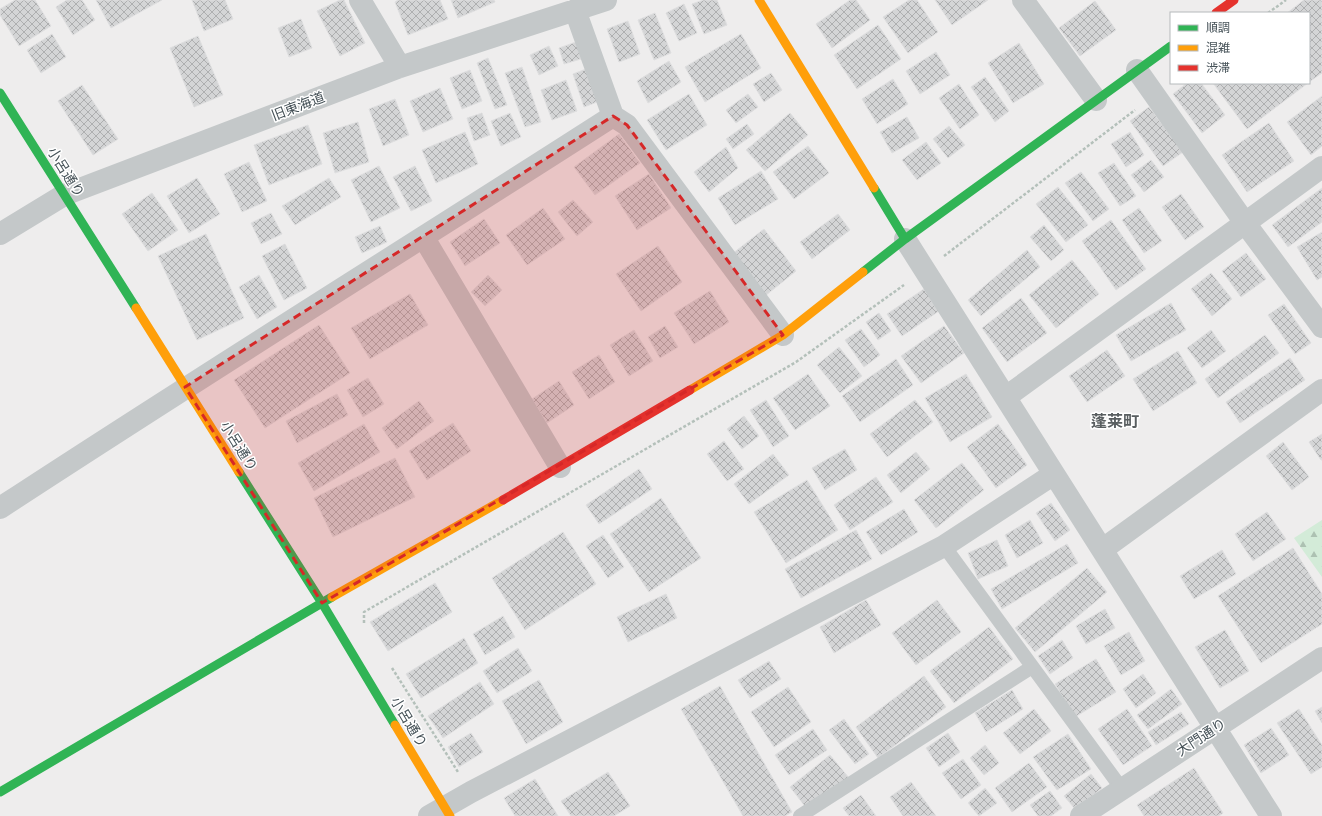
<svg xmlns="http://www.w3.org/2000/svg" width="1322" height="816" font-family="'Space Grotesk','Noto Sans JP',sans-serif">
<style>
.forest{fill:url(#forest-firs)}
.building{fill:url(#building-cross-hatch);stroke:#dfdfe0}
.lines{fill:none;stroke-linecap:round;stroke-linejoin:round}
.path{stroke:#b4c0ba;stroke-width:2.5;stroke-dasharray:3 2;stroke-linecap:butt}
.lane{stroke:#c4c8c9;stroke-width:14}
.street{stroke:#c4c8c9;stroke-width:22}
.fast{stroke:#30b455;stroke-width:9}
.slow{stroke:#ff9f0a;stroke-width:9}
.jam{stroke:#e5322d;stroke-width:9}
.marked{fill:#d62828;fill-opacity:0.2;stroke:#d62828;stroke-width:3;stroke-dasharray:8 5;stroke-linejoin:round}
.labels{text-anchor:middle;dominant-baseline:central;stroke-width:3;stroke-linejoin:round;paint-order:stroke}
.street-label{font-size:14px;fill:#465258;stroke:#fff}
.quarter-label{font-size:16px;font-weight:bold;fill:#595e60;stroke:#fff}
</style>
<defs>
<pattern id="forest-firs" width="22" height="20" patternUnits="userSpaceOnUse"><rect width="22" height="20" fill="#d3ebd8"/><path d="M5 1l3.5 6h-7zM16 11l3.5 6h-7z" fill="#adc1b2"/></pattern>
<pattern id="building-cross-hatch" width="8" height="8" patternUnits="userSpaceOnUse"><rect width="8" height="8" fill="#d4d5d6"/><path d="M0 0l8 8M0 8l8-8" fill="none" stroke="#aeafb0"/></pattern>
</defs>
<rect width="100%" height="100%" fill="#eeeded"/>
<path class="forest" d="M 1322,520 L 1322,577 L 1294,538 Z"/>
<path class="building" d="M 15,0 L 35,0 L 51,26 L 19,46 L 0,15 L 0,9 Z
M 67,0 L 82,0 L 95,20 L 73,35 L 56,7 Z
M 96,0 L 162,0 L 111,28 Z
M 192,0 L 225,0 L 233,19 L 204,31 Z
M 340,0 L 344,0 L 365,43 L 340,56 L 317,11 Z
M 398,0 L 440,0 L 448,19 L 408,35 L 395,2 Z
M 451,0 L 494,0 L 495,2 L 458,18 Z
M 703,0 L 717,0 L 727,25 L 704,34 L 692,4 Z
M 850,0 L 856,0 L 870,20 L 832,48 L 816,24 Z
M 909,0 L 917,0 L 938,32 L 908,53 L 883,17 Z
M 935,0 L 988,0 L 952,25 Z
M 1304,0 L 1322,0 L 1322,73 L 1309,82 L 1309,13 L 1287,13 Z
M 1095,1 L 1116,30 L 1080,56 L 1059,28 Z
M 684,4 L 697,33 L 679,41 L 666,13 Z
M 655,13 L 671,53 L 654,60 L 638,20 Z
M 301,19 L 312,48 L 289,57 L 278,28 Z
M 628,21 L 640,54 L 619,62 L 607,29 Z
M 878,25 L 901,59 L 857,89 L 834,55 Z
M 52,34 L 66,57 L 41,73 L 27,50 Z
M 741,34 L 761,68 L 705,102 L 685,67 Z
M 198,36 L 223,95 L 194,107 L 170,48 Z
M 576,42 L 581,59 L 564,64 L 559,48 Z
M 1019,43 L 1044,84 L 1013,103 L 988,63 Z
M 549,46 L 558,66 L 539,75 L 530,55 Z
M 936,52 L 950,75 L 920,94 L 906,71 Z
M 488,58 L 507,105 L 495,109 L 477,63 Z
M 669,61 L 681,82 L 648,103 L 637,81 Z
M 522,67 L 541,122 L 525,127 L 505,73 Z
M 586,69 L 597,102 L 584,107 L 573,74 Z
M 470,70 L 482,101 L 462,109 L 450,78 Z
M 771,73 L 782,90 L 764,102 L 753,84 Z
M 985,77 L 1009,111 L 995,122 L 971,87 Z
M 893,79 L 908,104 L 877,124 L 862,99 Z
M 566,80 L 577,111 L 552,120 L 541,90 Z
M 1187,83 L 1201,83 L 1225,115 L 1202,133 L 1173,94 Z
M 1213,83 L 1308,83 L 1247,129 Z
M 959,84 L 979,115 L 960,129 L 939,98 Z
M 82,85 L 118,139 L 93,155 L 58,101 Z
M 440,88 L 453,119 L 423,132 L 410,101 Z
M 689,94 L 707,125 L 666,150 L 647,120 Z
M 748,94 L 758,107 L 736,123 L 726,110 Z
M 1322,96 L 1322,146 L 1311,155 L 1287,122 Z
M 395,99 L 409,135 L 383,146 L 369,109 Z
M 1149,107 L 1183,152 L 1163,166 L 1130,121 Z
M 482,113 L 490,135 L 474,141 L 467,118 Z
M 510,113 L 521,137 L 501,146 L 491,121 Z
M 790,113 L 808,135 L 765,171 L 746,150 Z
M 907,117 L 919,138 L 892,153 L 880,132 Z
M 358,122 L 369,162 L 335,173 L 323,133 Z
M 1269,123 L 1294,161 L 1247,192 L 1222,155 Z
M 747,124 L 754,134 L 733,149 L 726,139 Z
M 308,125 L 322,164 L 269,185 L 254,145 Z
M 949,126 L 965,145 L 948,158 L 933,139 Z
M 465,132 L 478,164 L 436,183 L 422,150 Z
M 1130,132 L 1144,155 L 1126,167 L 1111,144 Z
M 619,134 L 640,163 L 595,195 L 574,167 Z
M 926,142 L 941,163 L 917,180 L 902,160 Z
M 808,146 L 829,173 L 794,199 L 773,172 Z
M 726,147 L 738,168 L 709,192 L 694,172 Z
M 1151,160 L 1164,177 L 1144,192 L 1131,175 Z
M 249,162 L 267,201 L 242,212 L 224,174 Z
M 1114,163 L 1136,196 L 1120,206 L 1098,173 Z
M 379,166 L 400,208 L 371,222 L 351,180 Z
M 415,166 L 432,201 L 411,211 L 393,177 Z
M 761,171 L 778,199 L 735,225 L 718,198 Z
M 1081,172 L 1109,209 L 1093,221 L 1065,183 Z
M 649,174 L 671,208 L 637,230 L 615,196 Z
M 197,178 L 220,214 L 189,233 L 167,196 Z
M 329,178 L 341,197 L 295,225 L 282,206 Z
M 1058,187 L 1088,225 L 1066,242 L 1036,204 Z
M 1322,188 L 1322,222 L 1288,247 L 1272,225 Z
M 152,193 L 178,230 L 148,251 L 122,214 Z
M 1181,194 L 1204,227 L 1185,240 L 1162,207 Z
M 573,200 L 593,222 L 577,236 L 558,212 Z
M 543,208 L 565,239 L 527,265 L 506,235 Z
M 1139,208 L 1162,241 L 1144,253 L 1122,220 Z
M 271,213 L 282,234 L 261,244 L 251,223 Z
M 838,214 L 850,230 L 812,259 L 800,242 Z
M 484,219 L 500,243 L 465,266 L 450,242 Z
M 1111,220 L 1146,269 L 1116,290 L 1082,241 Z
M 1044,225 L 1064,250 L 1051,261 L 1030,237 Z
M 380,226 L 387,242 L 362,253 L 355,237 Z
M 764,229 L 796,271 L 765,296 L 732,254 Z
M 1322,232 L 1322,277 L 1317,280 L 1297,247 Z
M 206,234 L 244,318 L 197,340 L 158,256 Z
M 285,244 L 307,288 L 284,300 L 262,256 Z
M 658,246 L 682,282 L 641,311 L 616,274 Z
M 1027,250 L 1040,267 L 981,316 L 968,300 Z
M 1246,253 L 1266,279 L 1241,297 L 1222,271 Z
M 1072,260 L 1099,294 L 1056,328 L 1029,295 Z
M 1211,273 L 1232,299 L 1212,316 L 1191,289 Z
M 259,275 L 277,307 L 257,319 L 239,287 Z
M 488,275 L 502,290 L 485,306 L 471,292 Z
M 924,289 L 939,311 L 902,336 L 887,314 Z
M 710,291 L 729,322 L 694,344 L 674,313 Z
M 410,294 L 428,325 L 370,359 L 351,328 Z
M 1021,298 L 1047,333 L 1007,362 L 982,328 Z
M 1171,303 L 1186,330 L 1131,361 L 1116,335 Z
M 1284,304 L 1311,343 L 1295,354 L 1268,315 Z
M 879,313 L 891,331 L 878,340 L 866,322 Z
M 319,325 L 350,373 L 265,428 L 234,380 Z
M 665,326 L 678,347 L 660,358 L 648,337 Z
M 944,326 L 964,353 L 921,383 L 901,356 Z
M 861,329 L 880,355 L 864,367 L 845,340 Z
M 634,330 L 653,361 L 629,376 L 610,345 Z
M 1211,330 L 1226,351 L 1202,368 L 1187,348 Z
M 1265,335 L 1279,353 L 1218,398 L 1205,379 Z
M 839,347 L 862,376 L 840,393 L 817,365 Z
M 1107,350 L 1125,376 L 1087,402 L 1069,376 Z
M 1178,351 L 1197,383 L 1153,411 L 1133,379 Z
M 599,355 L 615,382 L 589,399 L 572,372 Z
M 1290,358 L 1305,380 L 1240,423 L 1226,402 Z
M 896,359 L 913,385 L 860,422 L 842,396 Z
M 808,374 L 830,406 L 795,430 L 773,398 Z
M 966,374 L 992,417 L 950,442 L 925,398 Z
M 368,378 L 384,404 L 363,417 L 347,390 Z
M 559,381 L 574,405 L 547,423 L 532,399 Z
M 337,394 L 348,415 L 297,443 L 286,421 Z
M 766,400 L 789,436 L 773,447 L 750,410 Z
M 915,400 L 933,422 L 887,457 L 870,434 Z
M 419,401 L 434,421 L 397,449 L 382,428 Z
M 744,416 L 759,436 L 742,449 L 727,429 Z
M 453,423 L 471,451 L 427,480 L 409,451 Z
M 364,424 L 380,452 L 314,491 L 298,463 Z
M 998,424 L 1027,465 L 996,488 L 967,447 Z
M 1322,434 L 1322,460 L 1321,460 L 1309,442 Z
M 724,441 L 744,469 L 727,481 L 707,454 Z
M 1283,442 L 1309,477 L 1292,490 L 1266,456 Z
M 845,449 L 857,470 L 825,490 L 812,468 Z
M 916,452 L 930,469 L 901,493 L 887,475 Z
M 773,454 L 789,475 L 749,504 L 734,484 Z
M 395,458 L 415,497 L 333,537 L 314,498 Z
M 962,463 L 984,490 L 936,528 L 914,500 Z
M 639,469 L 652,489 L 599,524 L 586,505 Z
M 876,477 L 893,502 L 850,530 L 834,505 Z
M 807,480 L 838,530 L 786,563 L 754,512 Z
M 661,498 L 701,558 L 649,592 L 610,534 Z
M 1051,503 L 1070,530 L 1055,541 L 1036,513 Z
M 904,509 L 918,532 L 881,555 L 866,532 Z
M 1267,512 L 1286,539 L 1253,561 L 1235,534 Z
M 1030,520 L 1043,543 L 1017,558 L 1005,535 Z
M 856,530 L 872,559 L 801,598 L 785,569 Z
M 563,532 L 596,584 L 525,630 L 492,578 Z
M 603,535 L 624,567 L 608,578 L 586,546 Z
M 997,540 L 1008,566 L 978,579 L 968,553 Z
M 1067,544 L 1078,563 L 1002,609 L 991,589 Z
M 1293,548 L 1322,594 L 1322,624 L 1261,663 L 1218,596 Z
M 1222,550 L 1236,574 L 1194,599 L 1180,576 Z
M 1087,568 L 1107,592 L 1035,652 L 1015,628 Z
M 435,583 L 452,612 L 388,651 L 370,622 Z
M 666,594 L 677,618 L 628,642 L 617,617 Z
M 866,600 L 881,625 L 834,653 L 820,627 Z
M 937,600 L 961,632 L 916,665 L 892,633 Z
M 1105,609 L 1115,628 L 1086,644 L 1076,626 Z
M 503,616 L 515,637 L 485,655 L 473,634 Z
M 989,627 L 1013,659 L 954,703 L 930,671 Z
M 1225,630 L 1249,671 L 1220,688 L 1195,647 Z
M 1129,632 L 1145,661 L 1121,675 L 1104,646 Z
M 464,638 L 478,663 L 421,698 L 406,674 Z
M 1062,640 L 1073,658 L 1050,674 L 1038,656 Z
M 518,648 L 532,671 L 497,693 L 483,671 Z
M 1096,659 L 1116,692 L 1075,717 L 1055,684 Z
M 769,661 L 781,679 L 750,698 L 738,680 Z
M 1143,674 L 1156,693 L 1136,708 L 1123,689 Z
M 924,676 L 946,707 L 878,758 L 856,727 Z
M 539,680 L 563,722 L 526,744 L 502,701 Z
M 480,682 L 494,704 L 443,738 L 428,716 Z
M 720,686 L 792,812 L 785,816 L 743,816 L 681,709 Z
M 788,687 L 811,722 L 774,747 L 751,712 Z
M 1171,689 L 1182,704 L 1148,729 L 1137,715 Z
M 1012,690 L 1023,709 L 986,732 L 975,713 Z
M 1322,707 L 1322,723 L 1315,711 Z
M 1034,709 L 1051,731 L 1020,754 L 1003,733 Z
M 1127,709 L 1152,746 L 1123,765 L 1098,729 Z
M 1299,709 L 1322,745 L 1322,767 L 1311,774 L 1277,723 Z
M 1181,712 L 1189,724 L 1156,745 L 1148,732 Z
M 844,719 L 869,754 L 855,764 L 829,730 Z
M 1271,728 L 1289,755 L 1261,773 L 1244,745 Z
M 813,729 L 827,750 L 789,775 L 775,755 Z
M 471,733 L 483,752 L 459,767 L 448,747 Z
M 948,733 L 960,752 L 939,767 L 926,748 Z
M 1068,734 L 1091,769 L 1057,790 L 1033,757 Z
M 985,745 L 999,763 L 984,775 L 970,758 Z
M 830,755 L 849,778 L 808,810 L 790,787 Z
M 963,759 L 981,785 L 961,799 L 942,773 Z
M 1029,763 L 1047,787 L 1012,812 L 995,788 Z
M 1194,768 L 1223,813 L 1219,816 L 1144,816 L 1137,805 Z
M 608,772 L 630,806 L 614,816 L 571,816 L 561,801 Z
M 1091,774 L 1102,788 L 1075,809 L 1064,796 Z
M 535,779 L 558,816 L 515,816 L 504,798 Z
M 911,782 L 936,816 L 903,816 L 890,797 Z
M 985,788 L 997,803 L 979,816 L 968,803 Z
M 1050,791 L 1062,808 L 1051,816 L 1038,816 L 1030,805 Z
M 861,795 L 876,816 L 849,816 L 843,808 Z"/>
<g class="lines">
<path class="path" d="M 1268,13 L 1286,0
M 944,256 L 1135,110
M 364,623 L 364,612 L 796,362 L 904,285
M 392,668 L 458,772"/>
<path class="lane" d="M 944,546 L 1122,789
M 800,816 L 1032,667"/>
<path class="street" d="M 360,0 L 400,67
M 1023,0 L 1096,100
M 575,10 L 613,116 L 627,125 L 783,335
M 1137,70 L 1245,223 L 1322,327
M 0,234 L 64,195 L 400,67 L 606,0
M 424,238 L 560,467
M 905,239 L 1271,816
M 1006,397 L 1322,167
M 0,508 C 203,375 409,247 613,116
M 1103,549 L 1322,390
M 429,816 L 471,792 L 944,546 L 1054,474
M 1081,816 L 1322,658"/>
<path class="fast" d="M 0,93 L 136,308
M 874,188 L 905,239
M 863,272 L 905,239 L 1171,46
M 239,472 L 322,603 L 395,725
M 0,792 L 332,597"/>
<path class="slow" d="M 759,0 L 874,188
M 136,308 L 239,472
M 690,390 L 783,335 L 863,272
M 332,597 L 503,500
M 395,725 L 450,816"/>
<path class="jam" d="M 1216,13 L 1234,0
M 503,500 L 690,390"/>
</g>
<path class="marked" d="M 613,116 L 627,125 L 783,335 L 322,603 L 185,387 Z"/>
<g class="labels">
<g class="street-label">
<text transform="translate(298 106) rotate(-21)">旧東海道</text>
<text transform="translate(66 172) rotate(58)">小呂通り</text>
<text transform="translate(239 446) rotate(58)">小呂通り</text>
<text transform="translate(409 722) rotate(59)">小呂通り</text>
<text transform="translate(1201 737) rotate(-33)">大門通り</text>
</g>
<g class="quarter-label">
<text x="1115" y="421">蓬莱町</text>
</g>
</g>
<rect x="1170" y="12" width="140" height="72" fill="#ffffff" stroke="#b5babc"/>
<rect x="1178" y="25" width="20" height="6" fill="#30b455" stroke="#b5babc"/>
<text x="1206" y="32" font-size="12" fill="#465258">順調</text>
<rect x="1178" y="45" width="20" height="6" fill="#ff9f0a" stroke="#b5babc"/>
<text x="1206" y="52" font-size="12" fill="#465258">混雑</text>
<rect x="1178" y="65" width="20" height="6" fill="#e5322d" stroke="#b5babc"/>
<text x="1206" y="72" font-size="12" fill="#465258">渋滞</text>
</svg>
